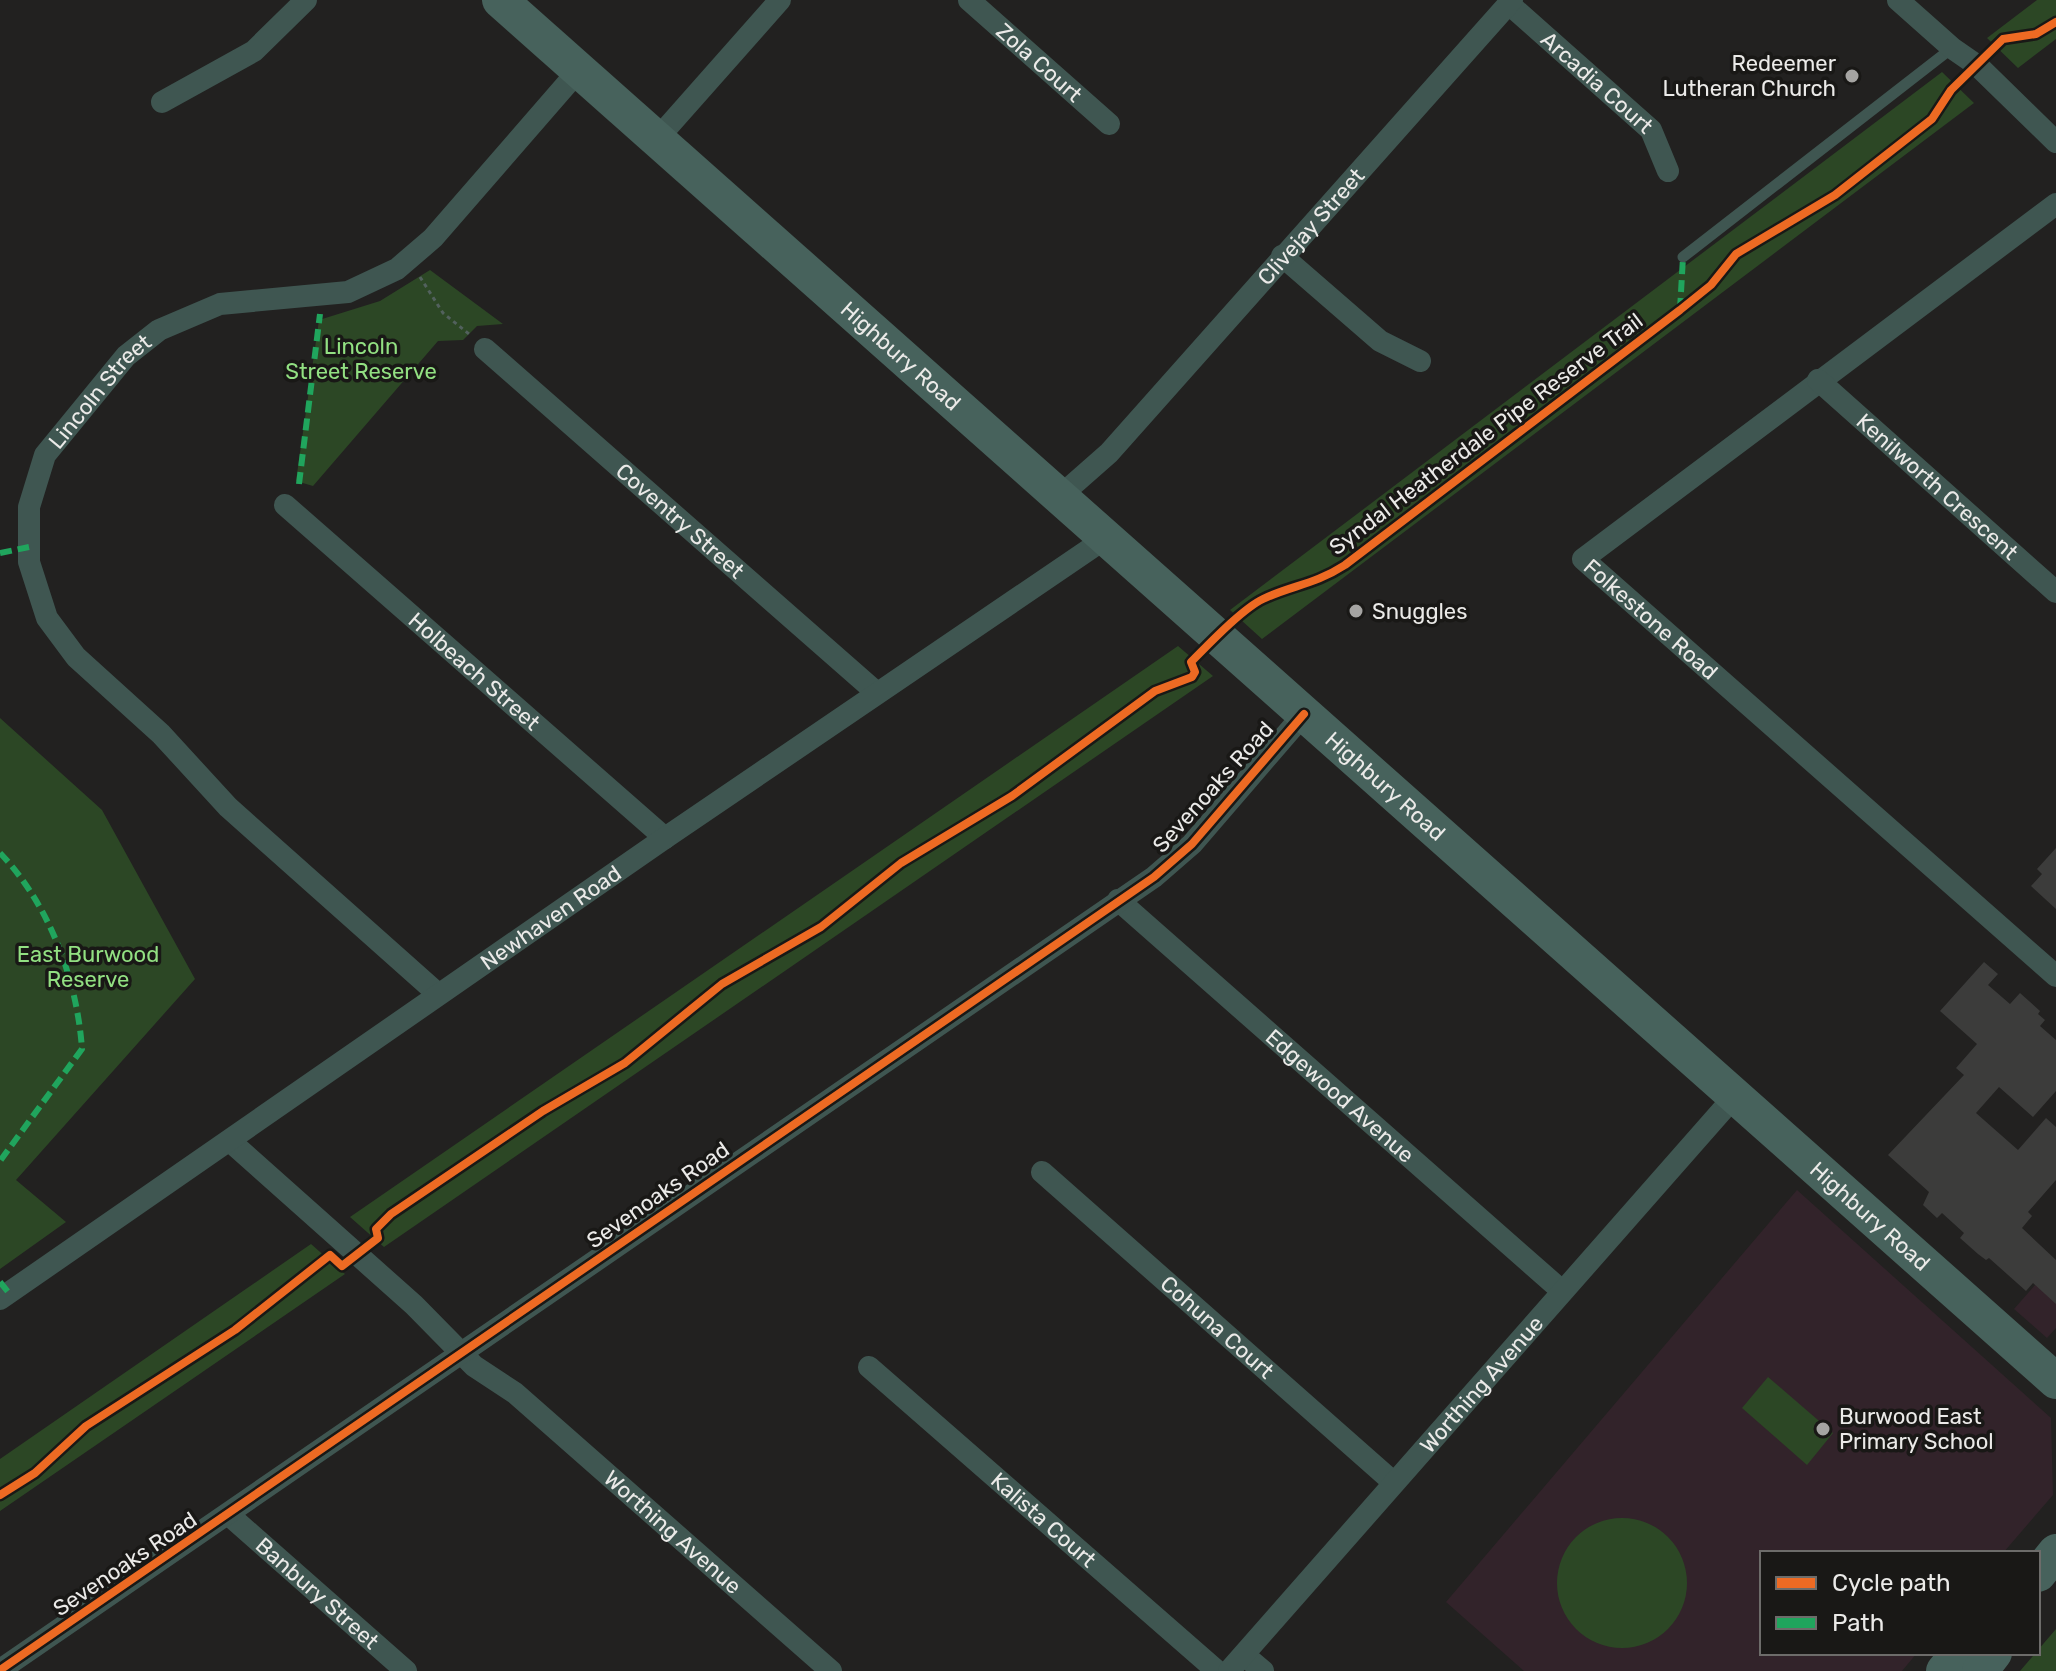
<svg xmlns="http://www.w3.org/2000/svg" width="2056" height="1671" font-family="Rubik,sans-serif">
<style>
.education{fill:#32232a}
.green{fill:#2c4725}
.building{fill:#3c3c3b}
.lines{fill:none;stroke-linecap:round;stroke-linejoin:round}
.path{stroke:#52615d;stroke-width:3;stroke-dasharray:4 4;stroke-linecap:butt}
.lane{stroke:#3f5651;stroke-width:11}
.street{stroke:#3f5651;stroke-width:22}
.primary{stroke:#47625c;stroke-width:36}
.quiet{stroke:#20a55d;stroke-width:6;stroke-dasharray:12 6;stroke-linecap:butt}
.cycleway-casing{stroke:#191816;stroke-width:13}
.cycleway{stroke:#ed6a23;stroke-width:8}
.poi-dot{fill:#a5a4a2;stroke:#191816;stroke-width:3}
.labels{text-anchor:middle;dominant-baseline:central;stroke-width:7;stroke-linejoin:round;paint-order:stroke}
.street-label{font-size:22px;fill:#ebeae8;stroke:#191816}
.poi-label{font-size:22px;fill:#ebeae8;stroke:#191816;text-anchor:start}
.park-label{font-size:22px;fill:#92e082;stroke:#191816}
</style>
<rect width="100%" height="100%" fill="#222120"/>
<path class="education" d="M 1797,1190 L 2051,1418 L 2053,1495 L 2003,1553 L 1762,1553 L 1762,1653 L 1917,1653 L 1902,1671 L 1524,1671 L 1446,1602 Z
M 2056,1261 L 2056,1328 L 2047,1338 L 2014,1309 Z"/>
<path class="green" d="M 2037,0 L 2056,0 L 2056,39 L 2018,68 L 1987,38 Z
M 1942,72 L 1974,103 L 1262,639 L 1230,610 Z
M 430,270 L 503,324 L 477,326 L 463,340 L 438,341 L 313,486 L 296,481 L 319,320 L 380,301 Z
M 1178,646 L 1213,676 L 384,1247 L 350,1217 Z
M 0,718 L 102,810 L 195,979 L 16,1180 L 66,1222 L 0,1269 Z
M 311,1244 L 345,1274 L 0,1511 L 0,1459 Z
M 1768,1377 L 1833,1433 L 1807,1465 L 1742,1408 Z
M1557 1583a65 65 0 1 1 130 0a65 65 0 1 1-130 0Z
M 2056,1629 L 2056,1671 L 2020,1671 Z"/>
<path class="building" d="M 2056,848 L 2056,909 L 2031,886 L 2042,874 L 2037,869 Z
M 1984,962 L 1998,974 L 1988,985 L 2010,1004 L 2020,993 L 2040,1011 L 2038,1014 L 2045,1020 L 2040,1026 L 2056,1040 L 2056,1091 L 2033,1117 L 1999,1087 L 1976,1113 L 2018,1150 L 2046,1118 L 2056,1127 L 2056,1180 L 2028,1212 L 2032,1216 L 2022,1228 L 2056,1260 L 2056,1304 L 2033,1283 L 2026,1291 L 1989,1258 L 1986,1260 L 1978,1254 L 1960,1238 L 1964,1233 L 1942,1213 L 1937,1218 L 1923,1205 L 1929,1192 L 1888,1155 L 1964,1075 L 1956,1068 L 1977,1044 L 1940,1011 Z"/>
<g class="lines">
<path class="path" d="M 420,277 L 443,313 L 469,334"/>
<path class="lane" d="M 1683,257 L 1952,48"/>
<g class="street">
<path id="s1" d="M 969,0 L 1109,124"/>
<path d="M 1898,0 L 1952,48 L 1978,66 L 2056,142"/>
<path id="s2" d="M 1509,4 L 1651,130 L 1668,171"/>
<path d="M 162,102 L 254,51 L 306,0"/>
<path d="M 657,139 L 780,0"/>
<path id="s3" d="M 2056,204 L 1583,559 L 2056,976"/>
<path d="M 1282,256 L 1380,341 L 1420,361"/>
<path id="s4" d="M 485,349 L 877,693"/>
<path id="s5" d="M 1818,380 L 2056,592"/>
<path id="s6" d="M 1059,497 L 1109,453 L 1512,0"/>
<path id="s7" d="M 285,505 L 665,838"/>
<path id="s8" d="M 1118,900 L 1562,1291"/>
<path id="s9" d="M 438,994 L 228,807 L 161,734 L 76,657 L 47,618 L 29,562 L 29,507 L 45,455 L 126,356 L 159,330 L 220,304 L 348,292 L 397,269 L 433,238 L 579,70"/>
<path id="s10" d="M 231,1142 L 414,1305 L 474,1366 L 515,1393 L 831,1671"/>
<path id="s11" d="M 1042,1172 L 1393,1482"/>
<path id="s12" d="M 0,1299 L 665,838 L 1106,538"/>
<path id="s13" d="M 869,1367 L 1217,1671"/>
<path id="s14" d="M 229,1515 L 406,1671"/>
<path d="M 1244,1655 L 1263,1671"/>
<path d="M 0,1670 L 1154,877 L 1192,844 L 1304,714"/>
<path id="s15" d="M 1229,1671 L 1734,1097"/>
</g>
<g class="primary">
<path id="s16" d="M 500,0 L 2056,1381"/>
<path d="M 2038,1574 L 2056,1552"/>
<path d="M 1944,1671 L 1959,1653"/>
<path d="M 1980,1671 L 1994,1653"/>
</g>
<path class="quiet" d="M 1680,310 L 1683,257
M 299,484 L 320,314
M 0,553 L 29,547
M 0,853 C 49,904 77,979 82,1049 L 0,1161
M 0,1282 L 9,1293"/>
<defs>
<path id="cycleway" d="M 0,1495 L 35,1473 L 86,1426 L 235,1330 L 330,1255 L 342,1266 L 378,1238 L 376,1229 L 391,1214 L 543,1111 L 625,1063 L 722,984 L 821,927 L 901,863 L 1012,796 L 1155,691 L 1192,677 L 1195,672 L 1191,662 C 1208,645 1242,609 1263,599 C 1292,585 1314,585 1345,565 L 1680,310 L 1711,285 L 1736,254 L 1835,195 L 1932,119 L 1951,90 L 2003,39 L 2036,34 L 2056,22
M 0,1670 L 1154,877 L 1192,844 L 1304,714"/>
</defs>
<use href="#cycleway" class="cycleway-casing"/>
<use href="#cycleway" class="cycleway"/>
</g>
<g class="poi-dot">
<circle cx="1852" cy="76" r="8"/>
<circle cx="1356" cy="611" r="8"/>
<circle cx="1823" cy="1429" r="8"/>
</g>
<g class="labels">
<g class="street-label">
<text stroke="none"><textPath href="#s1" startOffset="94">Zola Court</textPath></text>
<text stroke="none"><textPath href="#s2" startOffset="118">Arcadia Court</textPath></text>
<text stroke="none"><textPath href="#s6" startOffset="370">Clivejay Street</textPath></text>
<text stroke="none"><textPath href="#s16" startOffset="536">Highbury Road</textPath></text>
<text stroke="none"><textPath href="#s9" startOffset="796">Lincoln Street</textPath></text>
<text transform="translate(1486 434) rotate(-37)">Syndal Heatherdale Pipe Reserve Trail</text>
<text stroke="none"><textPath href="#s5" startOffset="160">Kenilworth Crescent</textPath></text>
<text stroke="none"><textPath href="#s4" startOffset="260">Coventry Street</textPath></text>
<text stroke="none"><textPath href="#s3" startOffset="682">Folkestone Road</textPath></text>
<text stroke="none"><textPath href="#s7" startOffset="252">Holbeach Street</textPath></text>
<text transform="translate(1213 787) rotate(-48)">Sevenoaks Road</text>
<text stroke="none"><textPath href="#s16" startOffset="1184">Highbury Road</textPath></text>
<text stroke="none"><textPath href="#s12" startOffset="670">Newhaven Road</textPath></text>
<text stroke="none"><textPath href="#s8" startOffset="296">Edgewood Avenue</textPath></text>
<text transform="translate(658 1195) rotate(-35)">Sevenoaks Road</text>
<text stroke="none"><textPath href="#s16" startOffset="1832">Highbury Road</textPath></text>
<text stroke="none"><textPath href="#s11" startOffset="234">Cohuna Court</textPath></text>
<text stroke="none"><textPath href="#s15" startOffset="382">Worthing Avenue</textPath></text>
<text stroke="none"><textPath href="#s13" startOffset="232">Kalista Court</textPath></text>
<text stroke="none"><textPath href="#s10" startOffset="590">Worthing Avenue</textPath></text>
<text transform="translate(125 1564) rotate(-34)">Sevenoaks Road</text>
<text stroke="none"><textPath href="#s14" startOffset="118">Banbury Street</textPath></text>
</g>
<g class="poi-label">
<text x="1836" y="63" text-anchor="end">Redeemer<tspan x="1836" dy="25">Lutheran Church</tspan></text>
<text x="1372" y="611">Snuggles</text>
<text x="1839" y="1416">Burwood East<tspan x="1839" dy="25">Primary School</tspan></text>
</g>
<g class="park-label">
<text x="361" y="346">Lincoln<tspan x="361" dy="25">Street Reserve</tspan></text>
<text x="88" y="954">East Burwood<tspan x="88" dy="25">Reserve</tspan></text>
</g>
</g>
<rect x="1760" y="1551" width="280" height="104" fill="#191816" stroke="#6d6c6a" stroke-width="2"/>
<rect x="1776" y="1577" width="40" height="12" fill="#ed6a23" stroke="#6d6c6a" stroke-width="2"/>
<text x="1832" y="1591" font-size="24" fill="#ebeae8">Cycle path</text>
<rect x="1776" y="1617" width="40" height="12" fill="#20a55d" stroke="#6d6c6a" stroke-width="2"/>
<text x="1832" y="1631" font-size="24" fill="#ebeae8">Path</text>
</svg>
